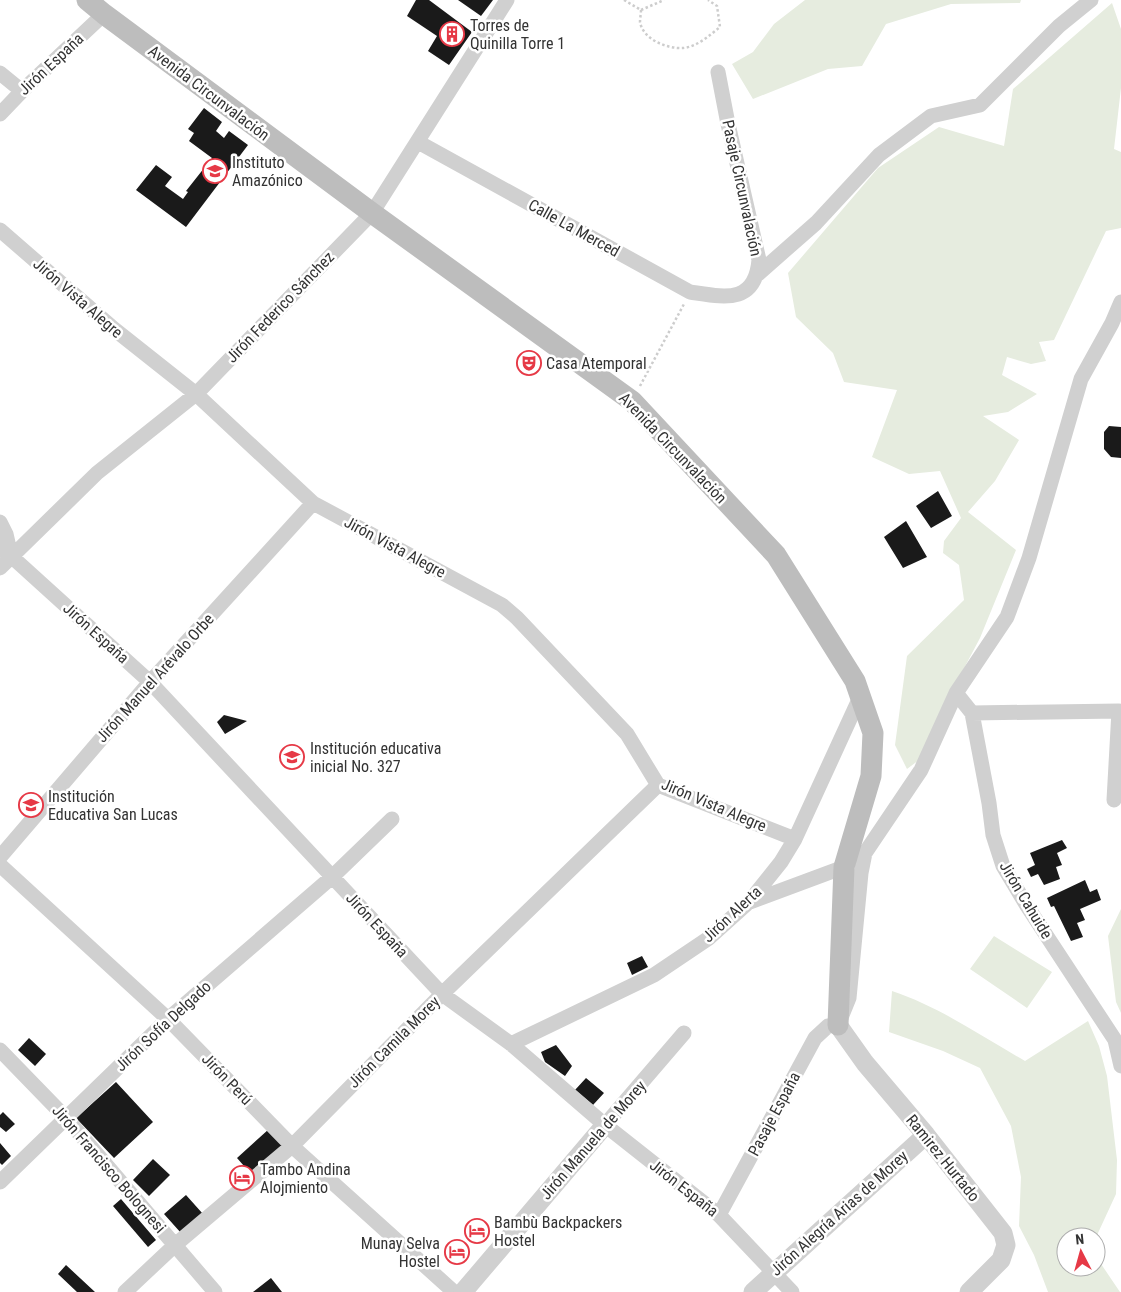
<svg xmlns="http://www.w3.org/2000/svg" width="1121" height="1292" font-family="'Roboto Condensed',sans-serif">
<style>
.green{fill:#e6ecdf;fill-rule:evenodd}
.building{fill:#1a1a1a}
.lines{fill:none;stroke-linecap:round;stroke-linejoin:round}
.path{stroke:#cdcdcd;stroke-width:2.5;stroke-dasharray:2.5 2.5;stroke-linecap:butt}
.minor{stroke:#d0d0d0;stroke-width:15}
.tertiary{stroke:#d0d0d0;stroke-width:19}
.secondary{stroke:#bdbdbd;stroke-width:21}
.labels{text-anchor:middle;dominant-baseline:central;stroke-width:5;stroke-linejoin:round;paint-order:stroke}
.poi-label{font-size:16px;fill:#333;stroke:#fff;text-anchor:start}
.street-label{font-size:16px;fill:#333;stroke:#fff}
</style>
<rect width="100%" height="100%" fill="#fff"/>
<path class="green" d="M 805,0 L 1021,0 L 1020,3 L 951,4 L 886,24 L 862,66 L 828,69 L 753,99 L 732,64 L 753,52 L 774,24 Z
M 1112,3 L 1121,29 L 1121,88 L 1114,149 L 1121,152 L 1121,228 L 1106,231 L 1054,340 L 1039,342 L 1046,361 L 1031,364 L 1007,357 L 1002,375 L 1037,394 L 1008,412 L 983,416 L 1019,440 L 995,481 L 968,512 L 1016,550 L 980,638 L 943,708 L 927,754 L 907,769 L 895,745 L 907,656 L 964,600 L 959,565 L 943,553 L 944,541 L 961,518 L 940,471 L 909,474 L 872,457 L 897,390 L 844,382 L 833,353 L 796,317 L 788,273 L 878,168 L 939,127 L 1004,146 L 1013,89 Z
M 1121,909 L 1121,1013 L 1116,1002 L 1108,936 Z
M 994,936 L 1052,972 L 1027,1008 L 970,969 Z
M 892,991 C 940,1007 981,1036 1025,1061 L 1088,1021 L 1099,1046 L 1107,1076 L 1117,1160 L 1116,1194 L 1098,1233 L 1097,1258 L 1120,1292 L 1048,1292 L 1034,1255 L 1019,1226 L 1021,1177 L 1011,1126 L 980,1068 L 943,1051 L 889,1032 ZM 1066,1237 L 1096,1237 L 1096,1267 L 1066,1267 Z"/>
<path class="building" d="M 416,0 L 429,0 L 472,32 L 449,65 L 428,51 L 437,36 L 407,16 Z
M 458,0 L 493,0 L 481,16 Z
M 204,108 L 222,122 L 216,131 L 224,138 L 229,131 L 248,145 L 186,227 L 136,190 L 156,165 L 172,177 L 165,186 L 183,199 L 188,192 L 186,191 L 212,158 L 189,141 L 194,133 L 188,129 Z
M 1109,426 L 1121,427 L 1121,458 L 1111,457 L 1104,449 L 1104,432 Z
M 938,491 L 952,516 L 931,528 L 916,506 Z
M 906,521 L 927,557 L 903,568 L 884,537 Z
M 224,715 L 247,721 L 225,734 L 217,722 Z
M 1062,840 L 1067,848 L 1057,853 L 1062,865 L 1056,867 L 1060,879 L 1044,885 L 1038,874 L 1031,877 L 1027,869 L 1035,865 L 1030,853 Z
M 1085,880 L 1090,892 L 1097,889 L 1101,900 L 1080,909 L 1085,920 L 1077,923 L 1083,937 L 1071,941 L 1054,906 L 1051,907 L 1047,898 Z
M 642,956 L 648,967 L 632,975 L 627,963 Z
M 29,1038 L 46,1054 L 35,1066 L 18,1050 Z
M 556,1045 L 572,1066 L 565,1076 L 545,1062 L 541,1052 Z
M 586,1078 L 604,1093 L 593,1105 L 575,1090 Z
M 116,1082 L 153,1122 L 114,1158 L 76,1118 Z
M 3,1112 L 15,1124 L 6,1132 L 0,1127 L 0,1115 Z
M 269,1129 L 284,1146 L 251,1174 L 237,1158 Z
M 0,1143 L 11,1156 L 2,1165 L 0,1163 Z
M 153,1159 L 170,1175 L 149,1196 L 133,1180 Z
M 186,1195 L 203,1214 L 181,1233 L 164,1214 Z
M 121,1199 L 156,1240 L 148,1247 L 113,1206 Z
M 66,1265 L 95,1292 L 77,1292 L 58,1274 Z
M 271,1278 L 282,1292 L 253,1292 Z"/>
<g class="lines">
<path class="path" d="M 624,0 L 641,10
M 641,10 C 641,14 640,18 640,22 C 643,40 668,49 683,48 C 697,47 710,35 720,27 L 717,6 L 708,0
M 641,10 L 664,0
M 640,386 L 684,304"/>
<path class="minor" d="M 0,73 L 22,91
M 0,114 L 22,91 L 104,14
M 418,142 L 690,292 C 724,297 755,305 759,260 L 728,124 L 718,72
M 0,230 L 114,329 L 196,394 L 313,503 L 502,605 L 517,618 L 627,734 L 658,785 L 795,839
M 758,274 L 816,223 L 879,155 L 931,116 L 980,105 L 1059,26 L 1091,0
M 0,522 L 6,534 L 11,556
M 0,548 L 11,556 L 150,682 L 442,994 L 511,1044 L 605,1125 L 719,1215 L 792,1292
M 0,568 L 97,473 L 196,394 L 372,213 L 507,0
M 956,693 L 972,713 L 989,803 L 993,835 L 1003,866 L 1027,906 L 1115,1040 L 1121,1066
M 972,713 L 1119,711 L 1114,800
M 0,857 L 150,682 L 313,503
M 0,865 L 168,1019 L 292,1146 L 454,1292
M 750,902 L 844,867
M 511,1044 L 654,975 L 709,938 L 749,902 L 781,862 L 795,839 L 861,695
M 0,1050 L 66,1118 L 215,1292
M 605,1125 L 684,1033
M 0,1182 L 168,1019 L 332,877 L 392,819
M 719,1215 L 815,1038 L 828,1026 L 838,1025 L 849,998 L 861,873 L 865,853 L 921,770 L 956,693 L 1007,617 L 1029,558 L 1081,379 L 1112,323 L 1121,302
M 125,1292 L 175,1245 L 292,1146 L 442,994 L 658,785"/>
<path class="tertiary" d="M 838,1025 L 865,1063 L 926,1135 L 1003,1233 L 1006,1245 L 1001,1260 L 969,1292
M 463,1292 L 605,1125
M 753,1292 L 926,1135"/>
<path class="secondary" d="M 87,0 L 104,14 L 372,213 L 632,401 L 776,555 L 855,681 L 873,733 L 871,776 L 844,867 L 838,1025"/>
</g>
<defs>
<symbol id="building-ring" viewBox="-11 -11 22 22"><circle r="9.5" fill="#fff" stroke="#e63946" stroke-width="1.5"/><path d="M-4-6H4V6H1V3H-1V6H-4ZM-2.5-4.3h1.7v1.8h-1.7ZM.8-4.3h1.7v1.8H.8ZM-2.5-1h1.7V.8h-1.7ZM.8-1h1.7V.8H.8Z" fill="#e63946"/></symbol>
<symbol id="university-ring" viewBox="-11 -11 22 22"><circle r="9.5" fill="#fff" stroke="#e63946" stroke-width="1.5"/><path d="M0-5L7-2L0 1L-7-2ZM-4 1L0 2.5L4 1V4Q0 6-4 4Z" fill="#e63946"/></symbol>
<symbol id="theatre-ring" viewBox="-11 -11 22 22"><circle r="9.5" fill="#fff" stroke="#e63946" stroke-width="1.5"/><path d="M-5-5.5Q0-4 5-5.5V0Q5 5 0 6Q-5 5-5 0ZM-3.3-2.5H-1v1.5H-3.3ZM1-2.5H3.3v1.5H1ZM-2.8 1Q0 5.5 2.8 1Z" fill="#e63946"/></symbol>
<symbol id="school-ring" viewBox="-11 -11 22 22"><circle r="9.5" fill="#fff" stroke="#e63946" stroke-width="1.5"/><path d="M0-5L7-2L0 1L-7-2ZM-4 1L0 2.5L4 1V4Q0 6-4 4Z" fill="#e63946"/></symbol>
<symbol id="hotel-ring" viewBox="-11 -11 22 22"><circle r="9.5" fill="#fff" stroke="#e63946" stroke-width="1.5"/><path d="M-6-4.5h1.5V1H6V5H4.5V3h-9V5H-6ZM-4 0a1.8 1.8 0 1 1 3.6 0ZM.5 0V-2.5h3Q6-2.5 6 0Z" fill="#e63946"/></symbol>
</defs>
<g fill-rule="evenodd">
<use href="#building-ring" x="438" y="20" width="28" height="28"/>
<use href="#university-ring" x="201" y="157" width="28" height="28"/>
<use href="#theatre-ring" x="515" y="349" width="28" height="28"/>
<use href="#school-ring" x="278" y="743" width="28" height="28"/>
<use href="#school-ring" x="17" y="791" width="28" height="28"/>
<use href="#hotel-ring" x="228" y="1164" width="28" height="28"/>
<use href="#hotel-ring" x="463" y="1217" width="28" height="28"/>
<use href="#hotel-ring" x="443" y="1238" width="28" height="28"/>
</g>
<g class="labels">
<g class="poi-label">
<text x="470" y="25">Torres de<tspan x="470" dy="18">Quinilla Torre 1</tspan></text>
<text x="232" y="162">Instituto<tspan x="232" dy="18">Amazónico</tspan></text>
<text x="546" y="363">Casa Atemporal</text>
<text x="310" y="748">Institución educativa<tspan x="310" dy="18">inicial No. 327</tspan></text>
<text x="48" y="796">Institución<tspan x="48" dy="18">Educativa San Lucas</tspan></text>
<text x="260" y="1169">Tambo Andina<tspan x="260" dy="18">Alojmiento</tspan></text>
<text x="494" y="1222">Bambù Backpackers<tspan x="494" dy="18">Hostel</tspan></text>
<text x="440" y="1243" text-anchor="end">Munay Selva<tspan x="440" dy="18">Hostel</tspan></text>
</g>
<g class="street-label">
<text transform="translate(51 64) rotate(-43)">Jirón España</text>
<text transform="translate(209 93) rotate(37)">Avenida Circunvalación</text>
<text transform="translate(742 188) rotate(78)">Pasaje Circunvalación</text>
<text transform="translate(574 228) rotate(29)">Calle La Merced</text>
<text transform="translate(78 298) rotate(41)">Jirón Vista Alegre</text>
<text transform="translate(280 307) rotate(-46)">Jirón Federico Sánchez</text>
<text transform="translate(673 448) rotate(46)">Avenida Circunvalación</text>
<text transform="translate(395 547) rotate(28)">Jirón Vista Alegre</text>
<text transform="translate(96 633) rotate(42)">Jirón España</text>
<text transform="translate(155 678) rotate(-48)">Jirón Manuel Arévalo Orbe</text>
<text transform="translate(714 805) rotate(23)">Jirón Vista Alegre</text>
<text transform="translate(1026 900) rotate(59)">Jirón Cahuide</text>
<text transform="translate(732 914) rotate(-43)">Jirón Alerta</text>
<text transform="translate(377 925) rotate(47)">Jirón España</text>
<text transform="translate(163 1026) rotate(-43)">Jirón Sofía Delgado</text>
<text transform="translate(394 1042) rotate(-45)">Jirón Camila Morey</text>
<text transform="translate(227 1079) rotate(46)">Jirón Perú</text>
<text transform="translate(774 1114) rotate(-62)">Pasaje España</text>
<text transform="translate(593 1140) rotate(-49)">Jirón Manuela de Morey</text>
<text transform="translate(943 1158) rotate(51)">Ramirez Hurtado</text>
<text transform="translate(109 1169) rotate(49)">Jirón Francisco Bolognesi</text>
<text transform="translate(684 1188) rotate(38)">Jirón España</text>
<text transform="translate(839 1213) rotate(-42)">Jirón Alegría Arias de Morey</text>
</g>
</g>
<g transform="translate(1081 1252) rotate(354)"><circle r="24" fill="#ffffff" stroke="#adadad"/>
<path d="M0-4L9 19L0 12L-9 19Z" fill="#e63946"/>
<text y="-8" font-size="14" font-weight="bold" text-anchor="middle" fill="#333333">N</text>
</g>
</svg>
